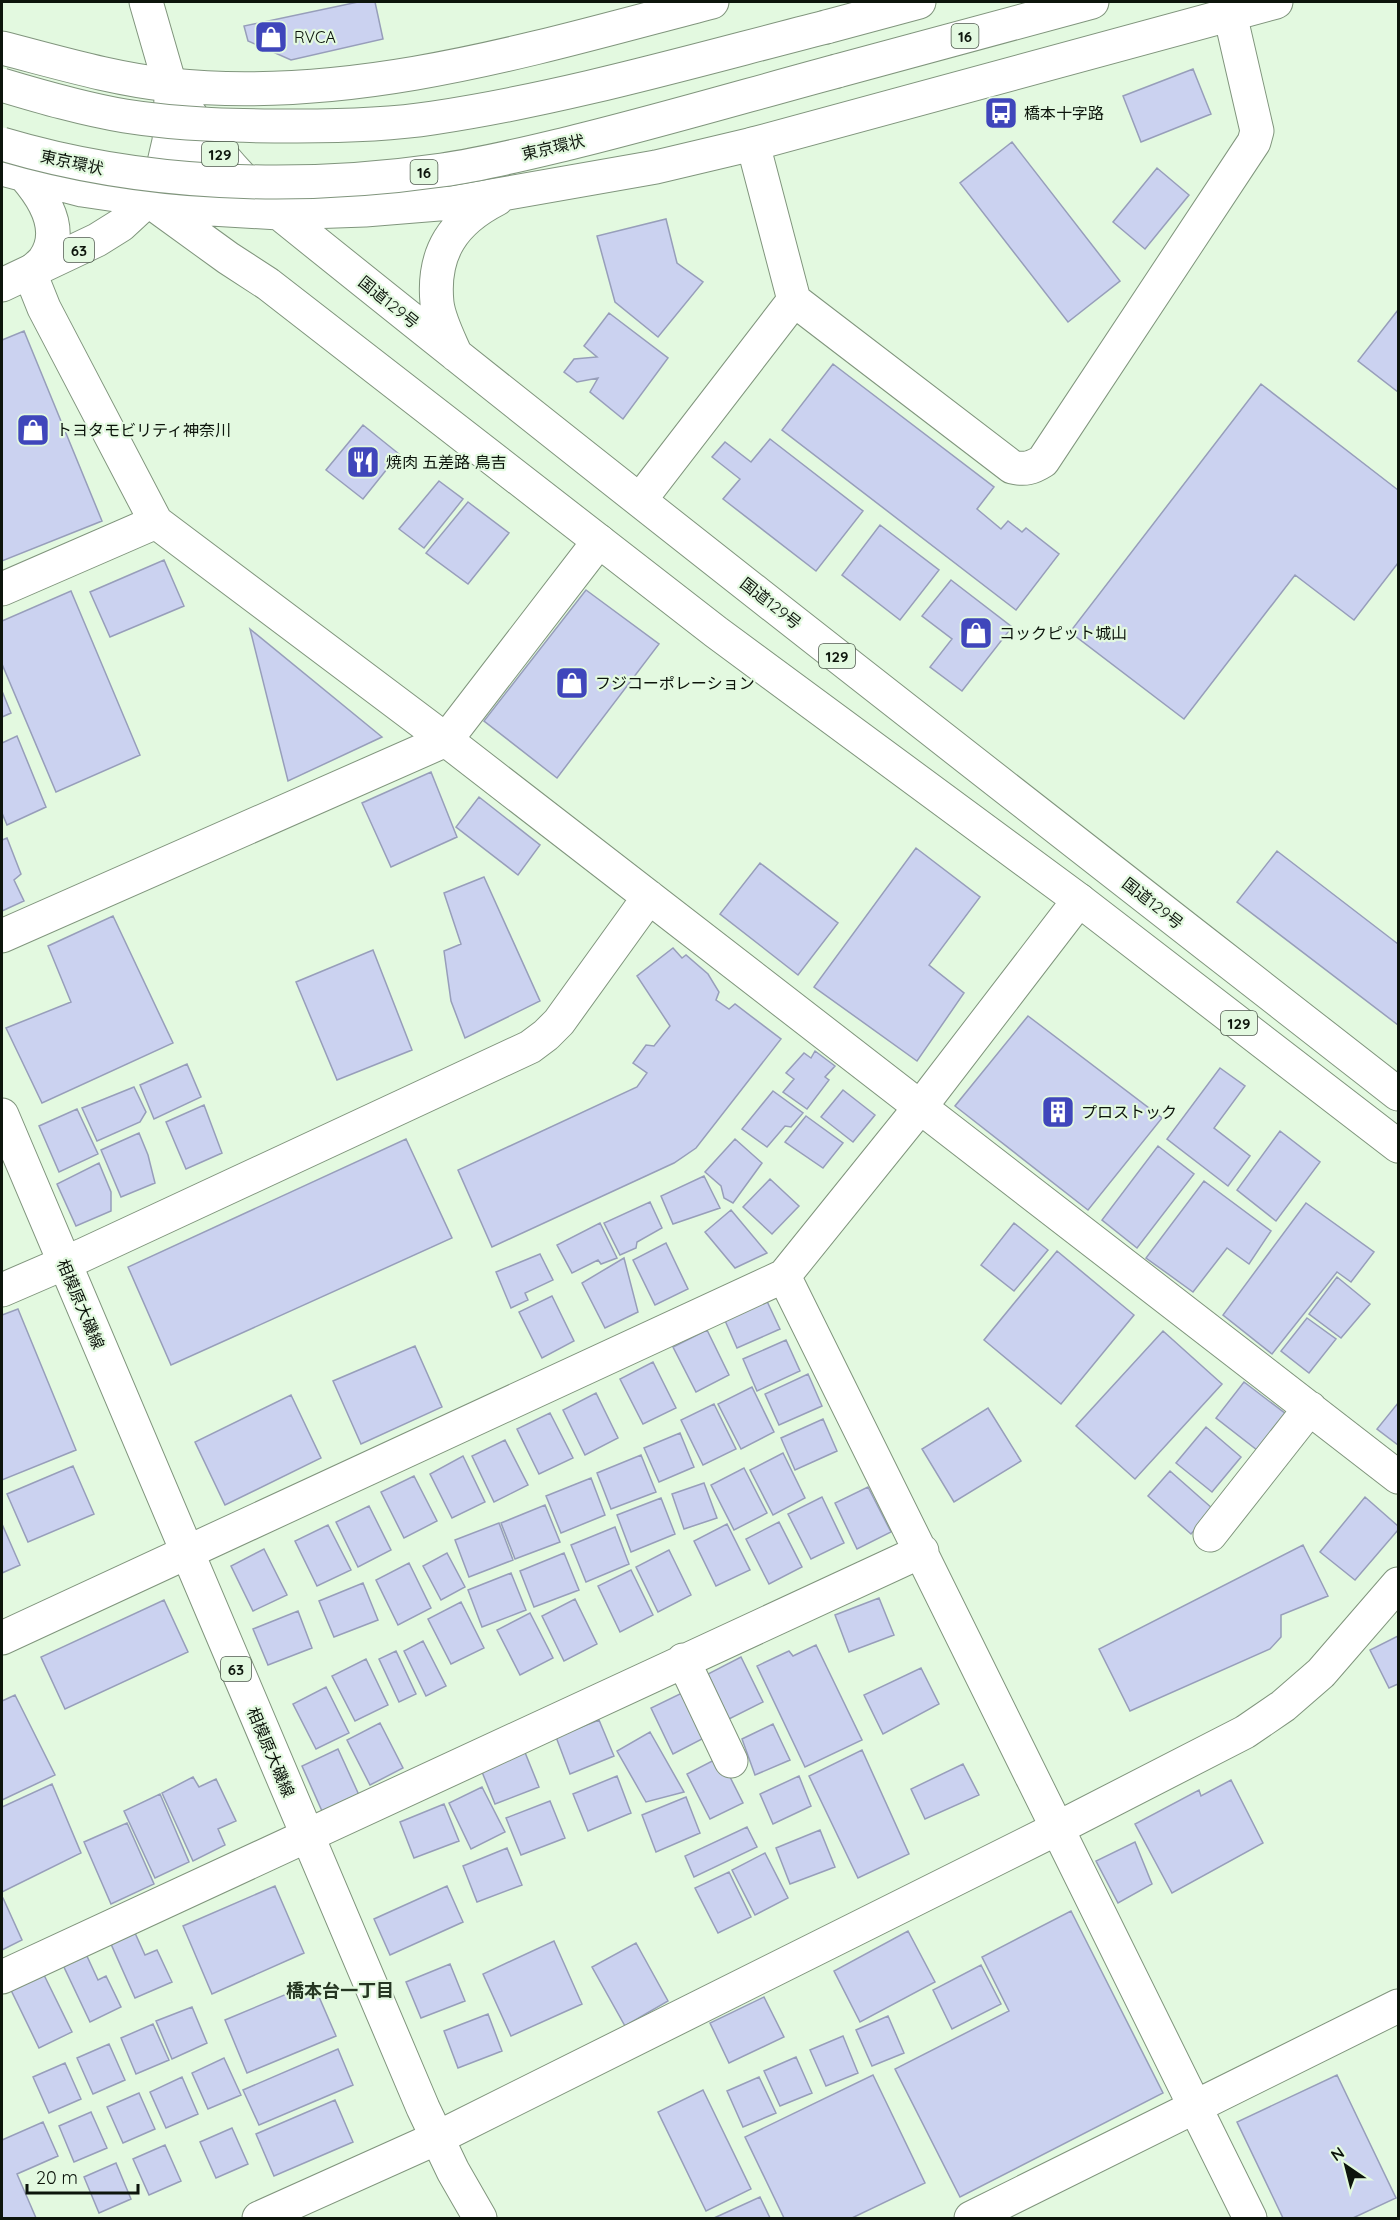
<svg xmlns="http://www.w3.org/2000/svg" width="1400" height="2220" font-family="Quicksand,'Noto Sans JP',sans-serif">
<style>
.building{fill:#cbd2f0;stroke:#979eba;stroke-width:1.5}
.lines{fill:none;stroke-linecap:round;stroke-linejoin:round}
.minor-casing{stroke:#80957d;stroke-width:35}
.major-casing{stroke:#80957d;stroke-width:35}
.highway-casing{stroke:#80957d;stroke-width:35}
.minor{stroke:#fff;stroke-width:33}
.major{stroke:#fff;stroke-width:33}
.highway{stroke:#fff;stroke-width:33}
.highway-bridge-casing{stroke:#80957d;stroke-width:35;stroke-linecap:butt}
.highway-bridge{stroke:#fff;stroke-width:33}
.labels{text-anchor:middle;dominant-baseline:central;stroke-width:4.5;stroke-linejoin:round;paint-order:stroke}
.shield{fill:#e3f9e0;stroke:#4d594c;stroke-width:1.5}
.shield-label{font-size:15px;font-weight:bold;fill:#0d150c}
.poi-label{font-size:16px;fill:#0d150c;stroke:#e3f9e0;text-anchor:start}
.street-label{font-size:16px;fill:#0d150c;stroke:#e3f9e0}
.neighbourhood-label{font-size:18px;font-weight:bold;fill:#263723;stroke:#e3f9e0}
</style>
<rect width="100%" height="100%" fill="#e3f9e0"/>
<path class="building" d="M 358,2 L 375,2 L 383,39 L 291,60 L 248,41 L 244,26 Z
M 1193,69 L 1211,114 L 1141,142 L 1123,96 Z
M 1012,142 L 1120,281 L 1068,322 L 960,183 Z
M 1157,168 L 1189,195 L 1145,249 L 1113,222 Z
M 666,219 L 677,263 L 703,282 L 658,337 L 615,302 L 597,236 Z
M 1398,310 L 1398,392 L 1358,361 Z
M 609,313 L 668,358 L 623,419 L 590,392 L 598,378 L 577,382 L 564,372 L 574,359 L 597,357 L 584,346 Z
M 24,331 L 102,521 L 2,561 L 2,340 Z
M 833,364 L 994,487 L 977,509 L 1001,529 L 1008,521 L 1022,532 L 1026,528 L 1059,554 L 1016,610 L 782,430 Z
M 1261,384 L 1398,490 L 1398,563 L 1354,620 L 1295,575 L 1184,719 L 1070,632 Z
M 363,425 L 399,454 L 363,499 L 326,470 Z
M 770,439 L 863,511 L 816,571 L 723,499 L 740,479 L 712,457 L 725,442 L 751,462 Z
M 439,481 L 463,499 L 424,548 L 399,529 Z
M 468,502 L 509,533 L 468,584 L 426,553 Z
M 880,525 L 939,570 L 900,620 L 842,575 Z
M 164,560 L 184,606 L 110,637 L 90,592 Z
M 951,580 L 1012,627 L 962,691 L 930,667 L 952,639 L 922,616 Z
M 586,590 L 659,644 L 557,778 L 484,721 Z
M 71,591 L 140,755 L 56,792 L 2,664 L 2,621 Z
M 250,629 L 382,737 L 288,781 Z
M 2,691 L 11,713 L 2,717 Z
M 17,736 L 46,807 L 7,825 L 2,813 L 2,743 Z
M 431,772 L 457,837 L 391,867 L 362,803 Z
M 479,797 L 540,845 L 518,875 L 456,827 Z
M 7,838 L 21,874 L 14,880 L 24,901 L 2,911 L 2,840 Z
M 916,848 L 980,897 L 929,965 L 964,993 L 917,1061 L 814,987 Z
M 1277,851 L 1398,944 L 1398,1025 L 1237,902 Z
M 760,863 L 838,923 L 798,975 L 720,914 Z
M 484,877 L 540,1001 L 465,1038 L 451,1001 L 444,951 L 461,944 L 444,893 Z
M 113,916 L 173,1043 L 42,1103 L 6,1028 L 71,1002 L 48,946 Z
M 673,948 L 682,958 L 686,955 L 708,974 L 719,992 L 716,1000 L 729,1009 L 735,1004 L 781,1039 L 696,1148 L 674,1163 L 492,1247 L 458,1170 L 637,1087 L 647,1073 L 633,1063 L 646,1045 L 654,1046 L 670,1026 L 637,976 Z
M 373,950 L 412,1050 L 337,1080 L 296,982 Z
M 1028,1016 L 1162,1118 L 1088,1210 L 955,1106 Z
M 815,1051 L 835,1066 L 825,1077 L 829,1080 L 807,1109 L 783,1092 L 794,1079 L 786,1073 L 804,1053 L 811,1058 Z
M 187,1064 L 201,1097 L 154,1119 L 140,1085 Z
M 1220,1068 L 1245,1086 L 1214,1128 L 1250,1156 L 1228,1186 L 1167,1139 Z
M 134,1087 L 146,1112 L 140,1122 L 97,1141 L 82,1108 Z
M 843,1090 L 875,1115 L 853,1142 L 821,1117 Z
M 773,1091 L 803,1113 L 791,1127 L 785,1126 L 767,1147 L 742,1129 Z
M 204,1105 L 222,1153 L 186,1169 L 166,1122 Z
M 77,1109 L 98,1154 L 59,1172 L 39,1126 Z
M 806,1116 L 843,1143 L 823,1168 L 785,1142 Z
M 1280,1131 L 1320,1162 L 1276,1221 L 1237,1190 Z
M 139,1133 L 148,1155 L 155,1183 L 121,1197 L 101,1150 Z
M 406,1139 L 452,1238 L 171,1365 L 128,1267 Z
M 735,1139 L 762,1163 L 733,1203 L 724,1198 L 721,1186 L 705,1172 Z
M 1158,1146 L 1194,1174 L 1137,1248 L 1102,1220 Z
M 99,1163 L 111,1192 L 111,1211 L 76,1226 L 57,1184 Z
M 704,1176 L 720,1208 L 673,1224 L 661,1196 Z
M 770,1179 L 799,1206 L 772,1234 L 743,1207 Z
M 1204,1181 L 1271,1231 L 1249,1264 L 1227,1248 L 1193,1292 L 1146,1258 Z
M 650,1202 L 662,1228 L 637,1242 L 636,1248 L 620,1255 L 604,1223 Z
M 1306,1203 L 1374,1252 L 1351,1282 L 1337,1272 L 1272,1354 L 1223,1315 Z
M 731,1210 L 767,1253 L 735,1268 L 705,1232 Z
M 600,1223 L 617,1258 L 601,1264 L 598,1260 L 572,1273 L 557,1245 Z
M 1014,1223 L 1048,1250 L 1014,1291 L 981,1265 Z
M 666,1243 L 688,1289 L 655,1305 L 633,1260 Z
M 1057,1251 L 1134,1315 L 1061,1404 L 984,1340 Z
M 540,1254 L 553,1280 L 525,1293 L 528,1300 L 511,1308 L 496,1272 Z
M 624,1258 L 638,1312 L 605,1328 L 582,1283 Z
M 1337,1277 L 1370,1304 L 1341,1338 L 1309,1314 Z
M 552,1296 L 574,1341 L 542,1358 L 519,1312 Z
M 765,1297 L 780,1329 L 737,1348 L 723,1316 Z
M 18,1309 L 76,1450 L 2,1480 L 2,1315 Z
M 1307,1318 L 1336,1339 L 1309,1373 L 1281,1351 Z
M 707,1330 L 729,1375 L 696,1392 L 673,1347 Z
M 1163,1331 L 1222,1384 L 1135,1479 L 1076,1426 Z
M 786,1340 L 800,1371 L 757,1391 L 743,1359 Z
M 415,1346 L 442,1407 L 361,1444 L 333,1381 Z
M 653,1362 L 676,1408 L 643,1424 L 620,1379 Z
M 808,1374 L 822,1406 L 779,1425 L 765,1394 Z
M 1244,1382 L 1286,1414 L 1257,1450 L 1216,1418 Z
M 752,1387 L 774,1432 L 741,1449 L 718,1404 Z
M 596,1393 L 618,1438 L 585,1455 L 563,1410 Z
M 291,1395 L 321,1458 L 225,1505 L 195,1442 Z
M 1398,1403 L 1398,1445 L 1377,1429 Z
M 714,1404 L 736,1449 L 703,1465 L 681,1420 Z
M 988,1408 L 1021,1461 L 954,1502 L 922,1449 Z
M 550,1413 L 573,1458 L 539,1474 L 517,1429 Z
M 823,1419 L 837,1451 L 795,1470 L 781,1438 Z
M 1206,1427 L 1241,1457 L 1212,1492 L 1176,1463 Z
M 680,1433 L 694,1467 L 659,1482 L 644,1448 Z
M 505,1440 L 528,1485 L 494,1502 L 472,1456 Z
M 783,1453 L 805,1498 L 773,1515 L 750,1470 Z
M 641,1455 L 656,1492 L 611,1509 L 597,1473 Z
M 463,1456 L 485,1502 L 452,1518 L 430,1474 Z
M 73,1466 L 94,1514 L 28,1542 L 7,1494 Z
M 744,1468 L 767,1513 L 734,1530 L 711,1485 Z
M 1170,1471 L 1213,1509 L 1191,1534 L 1148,1496 Z
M 414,1476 L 437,1521 L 404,1538 L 381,1492 Z
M 591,1478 L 605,1515 L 561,1533 L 546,1496 Z
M 704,1483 L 717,1518 L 684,1529 L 672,1494 Z
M 868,1487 L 891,1532 L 857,1549 L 835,1503 Z
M 822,1497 L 844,1543 L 811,1559 L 788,1514 Z
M 1365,1497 L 1398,1526 L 1398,1530 L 1355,1580 L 1320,1552 Z
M 661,1498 L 675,1534 L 631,1552 L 617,1515 Z
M 545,1505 L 560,1542 L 515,1559 L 501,1523 Z
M 369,1506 L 391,1550 L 358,1567 L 336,1522 Z
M 779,1522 L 802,1567 L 769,1584 L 746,1539 Z
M 499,1523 L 513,1560 L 469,1577 L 455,1540 Z
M 2,1524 L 20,1565 L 2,1573 Z
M 727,1524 L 750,1570 L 716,1586 L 694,1541 Z
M 328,1525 L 351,1570 L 317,1586 L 295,1541 Z
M 615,1527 L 629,1564 L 586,1582 L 571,1545 Z
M 1303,1545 L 1328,1596 L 1281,1615 L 1281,1637 L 1270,1649 L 1130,1711 L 1099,1649 Z
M 264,1549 L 287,1595 L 253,1611 L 231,1566 Z
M 669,1550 L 691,1595 L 658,1612 L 636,1567 Z
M 447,1553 L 465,1587 L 441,1600 L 423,1566 Z
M 564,1553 L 579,1590 L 534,1607 L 520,1571 Z
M 409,1563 L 431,1608 L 398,1625 L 376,1580 Z
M 631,1570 L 653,1615 L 620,1632 L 598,1586 Z
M 511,1573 L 526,1610 L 482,1627 L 468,1590 Z
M 363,1583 L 378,1620 L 334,1637 L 319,1601 Z
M 879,1598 L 894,1635 L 849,1652 L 835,1615 Z
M 575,1599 L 597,1644 L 564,1661 L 542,1616 Z
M 164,1600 L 188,1652 L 65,1709 L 41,1657 Z
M 461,1602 L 484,1648 L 451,1664 L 428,1619 Z
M 298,1611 L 312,1648 L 268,1665 L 253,1629 Z
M 530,1613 L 553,1658 L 520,1675 L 497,1630 Z
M 1398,1636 L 1398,1684 L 1389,1688 L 1370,1650 Z
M 423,1641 L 446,1686 L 426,1696 L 404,1651 Z
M 816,1645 L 862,1740 L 805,1767 L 757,1666 L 789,1651 L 793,1656 Z
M 396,1651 L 416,1694 L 399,1702 L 379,1659 Z
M 741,1657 L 763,1702 L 729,1719 L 708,1674 Z
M 366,1659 L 388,1705 L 355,1721 L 332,1676 Z
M 921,1668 L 939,1704 L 883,1734 L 864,1695 Z
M 326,1687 L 349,1733 L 316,1749 L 293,1704 Z
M 684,1692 L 706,1737 L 673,1754 L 651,1708 Z
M 15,1695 L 55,1775 L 2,1800 L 2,1701 Z
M 599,1720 L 614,1756 L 570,1774 L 556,1737 Z
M 380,1723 L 403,1768 L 370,1785 L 347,1740 Z
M 773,1724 L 790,1760 L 755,1775 L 742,1739 Z
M 650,1732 L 684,1792 L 646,1802 L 617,1751 Z
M 338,1749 L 359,1795 L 322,1811 L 302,1766 Z
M 524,1750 L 539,1787 L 495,1804 L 480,1767 Z
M 862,1750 L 909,1854 L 858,1878 L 809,1776 Z
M 720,1757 L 743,1803 L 710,1819 L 687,1774 Z
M 963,1764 L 979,1795 L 925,1819 L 911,1789 Z
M 617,1776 L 631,1813 L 588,1831 L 573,1794 Z
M 799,1776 L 811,1806 L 773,1824 L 760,1794 Z
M 193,1777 L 199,1787 L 216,1779 L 236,1821 L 218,1829 L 225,1845 L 193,1861 L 162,1793 Z
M 1231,1780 L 1263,1843 L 1172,1893 L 1135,1824 L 1199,1790 L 1201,1796 Z
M 52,1784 L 81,1853 L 2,1892 L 2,1807 Z
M 482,1787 L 505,1832 L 471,1849 L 449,1803 Z
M 160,1794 L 189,1862 L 155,1878 L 124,1811 Z
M 686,1797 L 700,1833 L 656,1852 L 642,1815 Z
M 550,1801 L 565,1838 L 521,1855 L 506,1818 Z
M 444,1804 L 459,1841 L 414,1858 L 400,1822 Z
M 127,1823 L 154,1884 L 111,1904 L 84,1842 Z
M 747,1827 L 757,1847 L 694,1877 L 685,1856 Z
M 820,1830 L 835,1867 L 790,1884 L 776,1848 Z
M 1135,1842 L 1152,1884 L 1118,1903 L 1096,1861 Z
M 507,1848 L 522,1885 L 477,1902 L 463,1866 Z
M 765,1853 L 788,1898 L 755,1915 L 732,1870 Z
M 729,1872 L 751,1917 L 718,1933 L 695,1888 Z
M 275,1886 L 304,1953 L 212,1994 L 183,1926 Z
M 447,1886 L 463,1922 L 390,1955 L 374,1919 Z
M 2,1898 L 3,1898 L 22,1940 L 2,1950 Z
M 1071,1911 L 1163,2093 L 960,2197 L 895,2069 L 1009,2011 L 982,1957 Z
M 908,1931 L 935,1982 L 860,2022 L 834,1971 Z
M 135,1933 L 145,1955 L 157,1950 L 172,1982 L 135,1998 L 111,1944 Z
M 554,1941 L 582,2004 L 511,2036 L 483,1974 Z
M 636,1943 L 668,2001 L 625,2026 L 592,1967 Z
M 86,1954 L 98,1980 L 106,1976 L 121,2007 L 90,2022 L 63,1965 Z
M 450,1964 L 465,2001 L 421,2018 L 406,1982 Z
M 981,1965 L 1001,2004 L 952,2029 L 933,1990 Z
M 43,1973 L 72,2032 L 39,2048 L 10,1988 Z
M 313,1983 L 336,2036 L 247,2073 L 225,2020 Z
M 764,1997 L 784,2037 L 729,2063 L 710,2023 Z
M 192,2007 L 207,2043 L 172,2059 L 156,2021 Z
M 488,2014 L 502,2051 L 458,2068 L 444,2031 Z
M 888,2016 L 904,2053 L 872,2066 L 856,2030 Z
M 153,2024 L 169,2060 L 136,2074 L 121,2038 Z
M 843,2036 L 858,2073 L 826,2086 L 810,2050 Z
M 109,2044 L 125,2080 L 93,2094 L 77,2058 Z
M 338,2049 L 353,2085 L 259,2125 L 243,2090 Z
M 796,2057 L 812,2093 L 780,2106 L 764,2071 Z
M 224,2058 L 241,2095 L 208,2109 L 192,2073 Z
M 65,2063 L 81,2099 L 49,2113 L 33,2077 Z
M 873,2075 L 925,2183 L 852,2218 L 784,2218 L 745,2137 Z
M 1337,2075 L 1396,2198 L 1353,2218 L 1283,2218 L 1237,2122 Z
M 182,2077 L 198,2114 L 166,2128 L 150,2092 Z
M 759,2077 L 776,2113 L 743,2127 L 727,2091 Z
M 703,2090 L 751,2189 L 706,2211 L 658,2112 Z
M 139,2093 L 155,2129 L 123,2143 L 107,2107 Z
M 335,2100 L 353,2142 L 274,2176 L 256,2134 Z
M 91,2112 L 107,2148 L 74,2162 L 59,2126 Z
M 43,2122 L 58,2156 L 17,2174 L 36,2218 L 2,2218 L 2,2140 Z
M 232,2128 L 248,2164 L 216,2178 L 200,2142 Z
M 165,2145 L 181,2181 L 149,2195 L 133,2159 Z
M 116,2163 L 131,2199 L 99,2213 L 84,2177 Z
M 760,2197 L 770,2218 L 714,2218 Z"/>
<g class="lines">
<defs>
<path id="minor" d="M 146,2 L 170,85
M 30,273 L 44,308 L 156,522 L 446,740 L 1398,1477
M 794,300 L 1012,467 C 1025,470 1032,468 1043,461 L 1254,142 L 1257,131 L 1230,14
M 640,500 L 794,300 L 753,144
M 2,589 L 156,522
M 2,936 L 446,740 L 599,541
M 784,1276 C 941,1589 1092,1905 1250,2218
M 2,1290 L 83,1255 L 530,1047 L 546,1035 L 559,1022 L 649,897
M 1210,1535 L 1310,1408
M 2,1638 L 784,1276 L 921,1106 L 1079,900
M 683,1660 L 731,1761
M 2,1977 L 922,1551
M 259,2218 L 437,2138 L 1056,1829 L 1245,1732 L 1283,1706 L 1321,1673 L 1398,1584
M 971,2218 L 1398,2006"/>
<path id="major" d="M 2,285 L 97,240 L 121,225 L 148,200 L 163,167 L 169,141 L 171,98
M 2,1115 L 423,2108 L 453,2171 L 480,2218"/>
<path id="highway" d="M 826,27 L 919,2
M 2,48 C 57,62 113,79 170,85 C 355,104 535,48 712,2
M 837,71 L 1092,2
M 170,85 C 201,132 235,177 279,213 C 649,511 1024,802 1398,1094
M 177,110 L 201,189 L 208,203
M 2,169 L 82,190 L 211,209 L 279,213 L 365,210 L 451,203 L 656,167 L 753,144 L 1276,2
M 25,176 C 45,199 65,231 44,260 C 40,265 34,269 30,273
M 148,200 L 228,258 L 268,284 L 716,632 L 1079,900 L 1398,1146
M 456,355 C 449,339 439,320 437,303 C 432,252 454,221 497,199"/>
</defs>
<use href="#minor" class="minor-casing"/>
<use href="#major" class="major-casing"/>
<use href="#highway" class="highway-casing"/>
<use href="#minor" class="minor"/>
<use href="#major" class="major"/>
<use href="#highway" class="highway"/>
<defs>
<path id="highway-bridge" d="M 2,85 C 42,97 83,109 125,116 C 181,125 240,126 297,126 C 342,126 388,125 433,118 C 566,98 696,60 826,27
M 2,144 C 143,186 296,191 442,170 C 485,164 528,153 570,143 C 660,121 748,95 837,71"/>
</defs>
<use href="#highway-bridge" class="highway-bridge-casing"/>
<use href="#highway-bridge" class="highway-bridge"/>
</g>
<defs>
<symbol id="shop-square" viewBox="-11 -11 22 22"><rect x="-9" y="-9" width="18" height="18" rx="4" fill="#3f46bb" stroke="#e3f9e0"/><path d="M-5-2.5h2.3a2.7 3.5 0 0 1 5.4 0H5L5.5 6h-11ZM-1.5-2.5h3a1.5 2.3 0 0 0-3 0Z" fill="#fff"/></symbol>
<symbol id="bus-square" viewBox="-11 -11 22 22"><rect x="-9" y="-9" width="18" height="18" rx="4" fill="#3f46bb" stroke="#e3f9e0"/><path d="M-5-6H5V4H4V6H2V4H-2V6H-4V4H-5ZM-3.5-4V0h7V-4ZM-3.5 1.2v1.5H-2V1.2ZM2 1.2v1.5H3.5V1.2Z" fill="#fff"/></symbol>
<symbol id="restaurant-square" viewBox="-11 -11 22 22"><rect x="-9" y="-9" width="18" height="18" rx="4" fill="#3f46bb" stroke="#e3f9e0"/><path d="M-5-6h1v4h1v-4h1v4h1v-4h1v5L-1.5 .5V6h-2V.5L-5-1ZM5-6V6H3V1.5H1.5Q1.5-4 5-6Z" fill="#fff"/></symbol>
<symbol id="building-square" viewBox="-11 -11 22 22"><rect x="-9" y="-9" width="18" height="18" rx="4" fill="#3f46bb" stroke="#e3f9e0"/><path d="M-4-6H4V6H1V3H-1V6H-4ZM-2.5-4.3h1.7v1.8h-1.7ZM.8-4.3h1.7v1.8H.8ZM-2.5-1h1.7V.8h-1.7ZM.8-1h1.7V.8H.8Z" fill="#fff"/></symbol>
</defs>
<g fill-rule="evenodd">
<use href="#shop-square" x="252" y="18" width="38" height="38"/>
<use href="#bus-square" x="982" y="94" width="38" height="38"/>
<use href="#shop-square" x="14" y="411" width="38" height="38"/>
<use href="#restaurant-square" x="344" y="443" width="38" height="38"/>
<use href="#shop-square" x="957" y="614" width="38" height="38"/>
<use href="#shop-square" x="553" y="664" width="38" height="38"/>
<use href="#building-square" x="1039" y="1093" width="38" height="38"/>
</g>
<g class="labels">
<g class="shield">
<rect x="951.5" y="24" width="27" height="24" rx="4.5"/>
<rect x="202" y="142" width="36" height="24" rx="4.5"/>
<rect x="410.5" y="160" width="27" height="24" rx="4.5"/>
<rect x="64" y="238" width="30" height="24" rx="4.5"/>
<rect x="819" y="644" width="36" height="24" rx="4.5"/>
<rect x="1221" y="1011" width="36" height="24" rx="4.5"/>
<rect x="221" y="1657" width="30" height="24" rx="4.5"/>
</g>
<g class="shield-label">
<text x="965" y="36">16</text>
<text x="220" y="154">129</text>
<text x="424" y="172">16</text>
<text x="79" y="250">63</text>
<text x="837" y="656">129</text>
<text x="1239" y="1023">129</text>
<text x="236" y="1669">63</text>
</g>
<g class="poi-label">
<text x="294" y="37">RVCA</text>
<text x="1024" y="113">橋本十字路</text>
<text x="56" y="430">トヨタモビリティ神奈川</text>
<text x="386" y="462">焼肉 五差路 鳥吉</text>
<text x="999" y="633">コックピット城山</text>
<text x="595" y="683">フジコーポレーション</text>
<text x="1081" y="1112">プロストック</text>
</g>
<g class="street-label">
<text transform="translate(553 147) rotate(-13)">東京環状</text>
<text transform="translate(72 162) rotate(12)">東京環状</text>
<text transform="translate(389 302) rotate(39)">国道129号</text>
<text transform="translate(771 603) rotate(38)">国道129号</text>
<text transform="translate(1153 903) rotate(38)">国道129号</text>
<text transform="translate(81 1304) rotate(67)">相模原大磯線</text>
<text transform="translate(271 1752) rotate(67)">相模原大磯線</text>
</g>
<g class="neighbourhood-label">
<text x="340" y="1990">橋本台一丁目</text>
</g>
</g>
<rect width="1400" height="2220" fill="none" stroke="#0d150c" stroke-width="6"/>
<g transform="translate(1346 2166) rotate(325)" stroke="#e3f9e0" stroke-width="4.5" paint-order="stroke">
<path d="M0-4.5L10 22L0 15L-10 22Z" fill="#0d150c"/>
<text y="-9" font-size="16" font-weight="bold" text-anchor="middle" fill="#0d150c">N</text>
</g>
<path d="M27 2184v9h111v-9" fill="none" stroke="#0d150c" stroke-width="3"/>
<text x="36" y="2184" font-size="18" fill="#0d150c" stroke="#e3f9e0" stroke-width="4.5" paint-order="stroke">20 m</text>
</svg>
